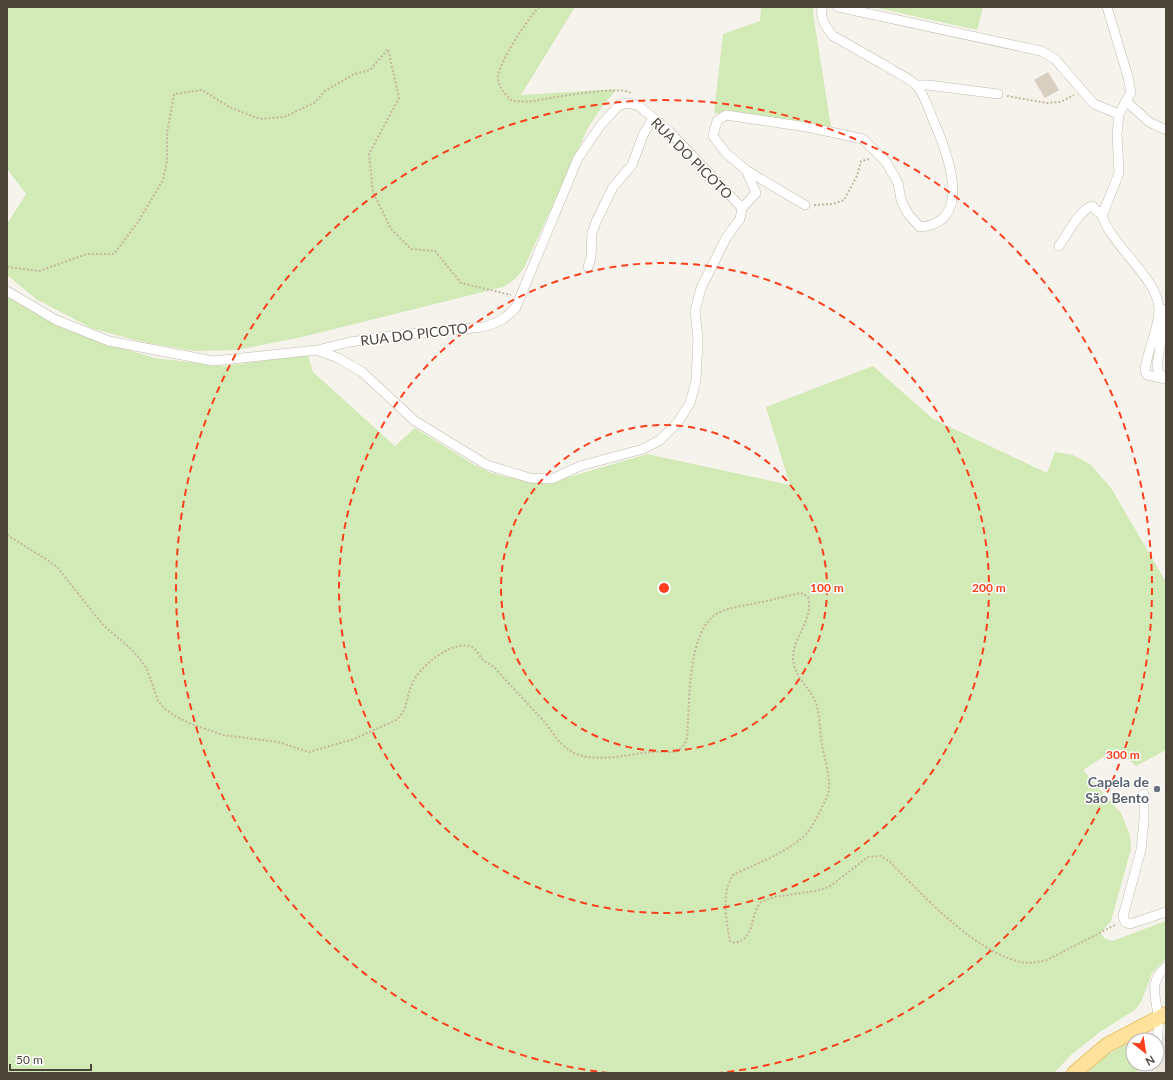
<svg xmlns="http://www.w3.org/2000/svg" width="1173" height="1080" font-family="Lato,sans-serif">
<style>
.residential{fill:#eae5da}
.green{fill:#d2eab5}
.building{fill:#d8cfc1}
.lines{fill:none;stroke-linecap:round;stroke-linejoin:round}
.minor-casing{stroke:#c2bbae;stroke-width:10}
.primary-casing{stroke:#e6c16a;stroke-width:16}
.path{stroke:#c4b79f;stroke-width:2;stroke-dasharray:2 2;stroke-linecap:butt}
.minor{stroke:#fff;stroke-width:9}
.primary{stroke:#ffe39c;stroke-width:14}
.ring{fill:none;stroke:#fc3f1d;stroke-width:2;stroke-dasharray:7 5}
.worship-dot{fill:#6b7280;stroke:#fff;stroke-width:1.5}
.labels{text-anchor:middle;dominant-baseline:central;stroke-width:3;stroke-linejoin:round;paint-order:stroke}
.street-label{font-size:14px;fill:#4b4439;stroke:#fff}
.worship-label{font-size:14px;font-weight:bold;fill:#5b616d;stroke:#fff;text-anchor:end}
.centre{fill:#fc3f1d;stroke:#fff;stroke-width:2}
.ring-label{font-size:12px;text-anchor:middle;font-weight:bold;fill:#fc3f1d;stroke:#fff;stroke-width:3;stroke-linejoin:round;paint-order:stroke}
</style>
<rect width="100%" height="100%" fill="#f6f3ec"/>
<path class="residential" d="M 1166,1029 L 1166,1073 L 1155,1073 L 1164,1033 Z"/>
<path class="green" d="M 7,7 L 575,7 L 521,95 L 617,89 L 601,108 L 587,130 L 524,268 L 515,279 L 503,287 L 302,337 L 237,350 L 194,351 L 147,343 L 93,329 L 36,299 L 7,275 L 7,224 L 26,194 L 7,169 Z
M 761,7 L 814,7 L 813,13 L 831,127 L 714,113 L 723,34 L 760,21 Z
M 873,7 L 983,7 L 977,30 Z
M 7,297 L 83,335 L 154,358 L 223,366 L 308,355 L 313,372 L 395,446 L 415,428 L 473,464 L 489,472 L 506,477 L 538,481 L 566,478 L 647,454 L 790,485 L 766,407 L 873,366 L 933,419 L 1047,473 L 1055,452 L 1073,455 L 1090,464 L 1111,488 L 1166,582 L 1166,750 L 1136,766 L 1116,749 L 1083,770 L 1121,813 L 1130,835 L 1131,849 L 1111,921 L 1101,933 L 1104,938 L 1112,941 L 1166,921 L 1166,959 L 1152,973 L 1142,1000 L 1136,1009 L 1100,1032 L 1071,1055 L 1054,1073 L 7,1073 Z
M 1139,1035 L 1146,1035 L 1151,1040 L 1133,1040 L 1133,1064 L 1144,1064 L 1136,1073 L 1086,1073 L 1107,1055 Z"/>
<path class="building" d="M 1048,72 L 1059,90 L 1045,98 L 1034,80 Z"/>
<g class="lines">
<defs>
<path id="minor" d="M 838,7 L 1041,51 L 1055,59 L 1094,104 L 1119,114
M 916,85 L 928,85 L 998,94
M 1127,102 L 1149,122 L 1166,130
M 746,170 L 805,205
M 742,208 L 756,193 L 746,170 L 726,153 L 713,136 L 717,121 L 726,115 L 807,127 L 863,139 L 886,162 L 898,183 L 901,200 L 908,214 L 920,227 C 974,223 948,155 935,124 C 929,112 926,97 917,86 C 911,79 899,74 891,69 C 872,58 853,47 833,36 C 827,29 818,17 823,7
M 1101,213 C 1110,245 1158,278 1159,309 C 1159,330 1147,350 1145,371 L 1147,375 L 1166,379
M 1059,246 C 1067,235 1080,209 1092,206 L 1098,212 L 1104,211 L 1119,173 L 1117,134 L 1119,114 L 1131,92 L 1128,77 L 1107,7
M 588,267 L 591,257 L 592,233 L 596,222 L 613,187 L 632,165 L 643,135 L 653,118
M 7,291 L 56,320 L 109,341 L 213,361 L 317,350 L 350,342 L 399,335 L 483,327 C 497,323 506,319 516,307 L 578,158 L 600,126 L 619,105 L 628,103 L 639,106 L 669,131 L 742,208
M 317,350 L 338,358 L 362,372 L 415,421 L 487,465 L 530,478 L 552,479 L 580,466 L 643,449 L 660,440 L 678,422 L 690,403 L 696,381 L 698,339 L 695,311 L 701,288 L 726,238 L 740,219 L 742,208
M 1165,379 L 1159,373 L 1157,366 L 1166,309
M 1144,794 L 1144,820 L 1141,850 L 1123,916 L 1125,922 L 1130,924 L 1166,912
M 1157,1044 C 1158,1035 1159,1025 1158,1016 C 1156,996 1148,982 1166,967
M 1145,1073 L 1151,1064"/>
<path id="primary" d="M 1074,1073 L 1107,1045 L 1166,1014"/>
</defs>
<use href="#minor" class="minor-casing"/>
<use href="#primary" class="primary-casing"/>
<path class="path" d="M 539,7 C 529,17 498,63 498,77 C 498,87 505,94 512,101 C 519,101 526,102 533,101 C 551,98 619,85 631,93
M 1007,96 L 1047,103 L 1060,102 L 1074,95
M 814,205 L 833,204 L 844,200 L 857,176 L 861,161 L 869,159
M 7,267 L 39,271 L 87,254 L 114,254 L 138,222 L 163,180 L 167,161 L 167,134 L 174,94 L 202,90 L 229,107 L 260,119 L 284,117 L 314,103 L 325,91 L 354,74 L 370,70 L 388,49 L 399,98 L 369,154 L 373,192 L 391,229 L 411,249 L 435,251 L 461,283 L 511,295
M 7,535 L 49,561 L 58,568 L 103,625 L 128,646 L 140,659 L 147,669 L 158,701 L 164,708 L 175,716 L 191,724 L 223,735 L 278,742 L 309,752 L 354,739 L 396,720 C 408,711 406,696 412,684 C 419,667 449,642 469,646 C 476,647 479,656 484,661 C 487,663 491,665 494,667 C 510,685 526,702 542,719 C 553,732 561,749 579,755 C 602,762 628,754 652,752 C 668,750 680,758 687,738 C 690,706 686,631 718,613 C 730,607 744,606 757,603 C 772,600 786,596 801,593 L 808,597 C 814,619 794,636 793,657 C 793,678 812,688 817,706 C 820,718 820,732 822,745 C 824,755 830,777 829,787 C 829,794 825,801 822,807 C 818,816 813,825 807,833 C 791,851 755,864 733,875 C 721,894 726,920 730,941 L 735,943 C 757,937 748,918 761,902 L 774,897 L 815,891 L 829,887 L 868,857 L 881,856 L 890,862 C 925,897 971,949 1020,962 C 1029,964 1038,962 1047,960 L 1115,925"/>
<use href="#minor" class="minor"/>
<use href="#primary" class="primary"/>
</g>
<g class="ring">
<circle cx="664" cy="588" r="163"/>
<circle cx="664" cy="588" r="325"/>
<path d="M609 1073A488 488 0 1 1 719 1073"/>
</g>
<circle class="worship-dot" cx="1157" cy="789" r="4"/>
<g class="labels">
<g class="street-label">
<text transform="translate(692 158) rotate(45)">RUA DO PICOTO</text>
<text transform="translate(414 334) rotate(-7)">RUA DO PICOTO</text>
</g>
<g class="worship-label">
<text x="1149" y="781">Capela de<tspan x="1149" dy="16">São Bento</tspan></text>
</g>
</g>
<circle cx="664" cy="588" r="6" class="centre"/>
<g class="ring-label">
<text x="827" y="592">100 m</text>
<text x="989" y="592">200 m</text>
<text x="1123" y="759">300 m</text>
</g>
<rect width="1173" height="1080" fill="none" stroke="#4b4439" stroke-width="16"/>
<g transform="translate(1145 1052) rotate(150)"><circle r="19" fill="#ffffff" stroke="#b7b4b0"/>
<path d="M0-3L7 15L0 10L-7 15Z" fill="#fc3f1d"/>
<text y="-6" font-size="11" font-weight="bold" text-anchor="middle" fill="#4b4439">N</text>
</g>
<path d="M10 1064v6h81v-6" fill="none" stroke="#4b4439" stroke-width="2"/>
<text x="16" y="1064" font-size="12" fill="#4b4439" stroke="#ffffff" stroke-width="3" paint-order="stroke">50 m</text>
</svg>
